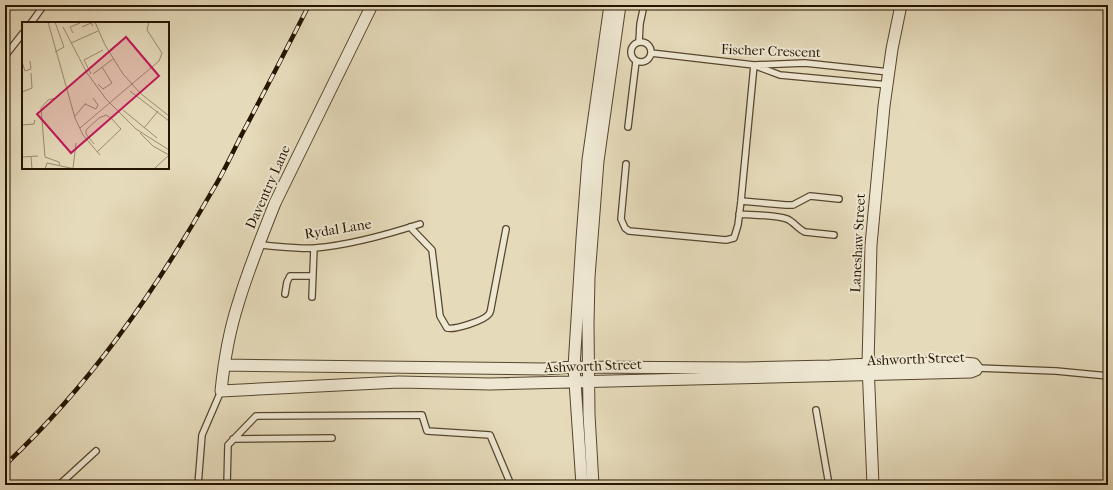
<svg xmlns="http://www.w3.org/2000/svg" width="1113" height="490" font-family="'IM FELL French Canon',serif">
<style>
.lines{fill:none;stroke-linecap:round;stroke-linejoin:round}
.service-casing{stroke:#56462e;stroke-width:8}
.minor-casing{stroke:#56462e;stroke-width:13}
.service{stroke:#eee7d2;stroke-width:5.5}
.minor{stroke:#eee7d2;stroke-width:11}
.rail-casing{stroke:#261500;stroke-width:4.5}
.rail{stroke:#eee7d2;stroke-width:3;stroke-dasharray:9;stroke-linecap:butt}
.labels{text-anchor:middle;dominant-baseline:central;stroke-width:4;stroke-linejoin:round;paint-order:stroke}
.street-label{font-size:14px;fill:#261500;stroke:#eee7d2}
.inset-road{fill:none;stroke:#998b70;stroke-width:1}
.view{fill:#c2185b;fill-opacity:0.15;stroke:#c2185b;stroke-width:2}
.inset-edge{fill:none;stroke:#261500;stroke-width:2}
</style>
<rect width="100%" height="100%" fill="#e5daba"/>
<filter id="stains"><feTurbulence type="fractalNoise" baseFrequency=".005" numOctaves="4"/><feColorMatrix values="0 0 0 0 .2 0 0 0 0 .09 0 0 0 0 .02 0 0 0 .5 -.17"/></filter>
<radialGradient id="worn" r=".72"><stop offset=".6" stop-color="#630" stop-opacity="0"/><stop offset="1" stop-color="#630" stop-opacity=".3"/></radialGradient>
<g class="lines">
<defs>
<path id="service" d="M 31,23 L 44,5
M631 52a10 10 0 1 1 20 0a10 10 0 1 1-20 0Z
M 639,42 L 640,24 L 644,5
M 651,53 L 754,65 L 805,63 L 889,72
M 5,56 L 23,33
M 756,66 L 780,75 L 888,85
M 628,127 L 636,61
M 626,164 L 621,219 L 625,228 L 629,231 L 726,240 L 734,238 L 738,225 L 741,201 L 754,65
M 741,201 L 786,205 L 793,205 L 810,196 L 839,199
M 739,214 C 751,215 777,215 787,219 C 794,222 798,229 805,232 L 834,235
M 410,227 L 432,250 L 440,316 L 447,328 C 454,330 484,321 489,314 C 490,313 491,309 491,308 L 506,229
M 259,245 C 277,246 296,249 315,248 C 350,245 386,235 420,224
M 285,294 L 287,282 L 290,276 L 313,276
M 312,297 L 314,248
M 977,368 L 1056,371 L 1108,376
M 816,410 L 829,485
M 233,439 L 332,438
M 59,485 L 96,451
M 198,485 L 202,435 L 221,391
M 227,485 L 228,445 L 256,416 L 422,415 L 427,431 L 490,435 L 511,485"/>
<path id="minor" d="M 224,365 L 543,369 L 574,367 L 746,368 L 830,366 L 868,364 L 964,363 L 974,364 L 977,368 L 976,370 L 971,372 L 490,384 L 399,382 L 221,391 C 224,362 229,332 238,304 C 248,270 262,236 275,203 L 372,5
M 582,485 L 574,367 L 582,239 L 588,160 L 610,5
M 593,485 L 589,414 L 588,324 L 589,277 L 598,161 L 620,5
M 873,485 L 868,364 L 871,245 L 884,106 L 892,49 L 901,5"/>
</defs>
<use href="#service" class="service-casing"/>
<use href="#minor" class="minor-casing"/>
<use href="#service" class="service"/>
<use href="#minor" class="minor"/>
<defs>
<path id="rail" d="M 5,465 C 89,386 154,293 211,193 C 223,174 232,154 242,134 C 265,91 287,48 309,5"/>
</defs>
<use href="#rail" class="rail-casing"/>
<use href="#rail" class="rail"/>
</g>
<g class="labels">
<g class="street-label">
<text transform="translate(771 51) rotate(2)">Fischer Crescent</text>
<text transform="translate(268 187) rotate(-66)">Daventry Lane</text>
<text transform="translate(338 229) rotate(-9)">Rydal Lane</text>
<text transform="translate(858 243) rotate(-87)">Laneshaw Street</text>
<text transform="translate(916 359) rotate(-2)">Ashworth Street</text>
<text transform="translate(593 366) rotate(-2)">Ashworth Street</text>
</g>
</g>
<g transform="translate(22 22)">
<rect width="147" height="147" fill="#e5daba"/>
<path class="inset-road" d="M 26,0 L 53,96 L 61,113 L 78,133M 33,0 L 42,25 L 33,30M 73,0 L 83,23 L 101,52 L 118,71 L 147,94M 41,5 L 65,51 L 84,77 L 114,107 L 147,128M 60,5 L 69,1 L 71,4M 51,11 L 48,5 L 58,1M 49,21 L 76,9M 0,40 L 3,49 L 9,47 L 8,39M 69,52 L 62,38 L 81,28M 71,52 L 91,37M 76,62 L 81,67 L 90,61 L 80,45M 108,69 L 147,99M 0,70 L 10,66 L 9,51M 34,76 L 26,78 L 19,86 L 23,135 L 37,140 L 38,143M 63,82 L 74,87 L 76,83 L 71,76M 101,88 L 135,116M 53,94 L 64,81M 0,103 L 12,102 L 13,98M 58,106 L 137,39 L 140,31 L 125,8 L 127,0M 122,106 L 136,89M 118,111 L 131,124 L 147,133M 72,122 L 64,112 L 64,108 L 77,96 L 84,93 L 89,96 L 99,107 L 75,130M 0,135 L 16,134M 9,135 L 10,147M 51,146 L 54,121M 23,147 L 25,141 L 53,147M 132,147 L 147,133"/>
<path class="view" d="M 104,15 L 137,54 L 49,131 L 15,92 Z"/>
<rect width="147" height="147" class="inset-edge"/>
</g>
<rect width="1113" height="490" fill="none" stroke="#e5daba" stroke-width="20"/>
<rect x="6" y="6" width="1101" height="478" fill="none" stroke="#261500" stroke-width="2"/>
<rect x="10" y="10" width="1093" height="470" fill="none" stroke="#261500"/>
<rect width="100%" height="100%" filter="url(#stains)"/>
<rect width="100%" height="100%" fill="url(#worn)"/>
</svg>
